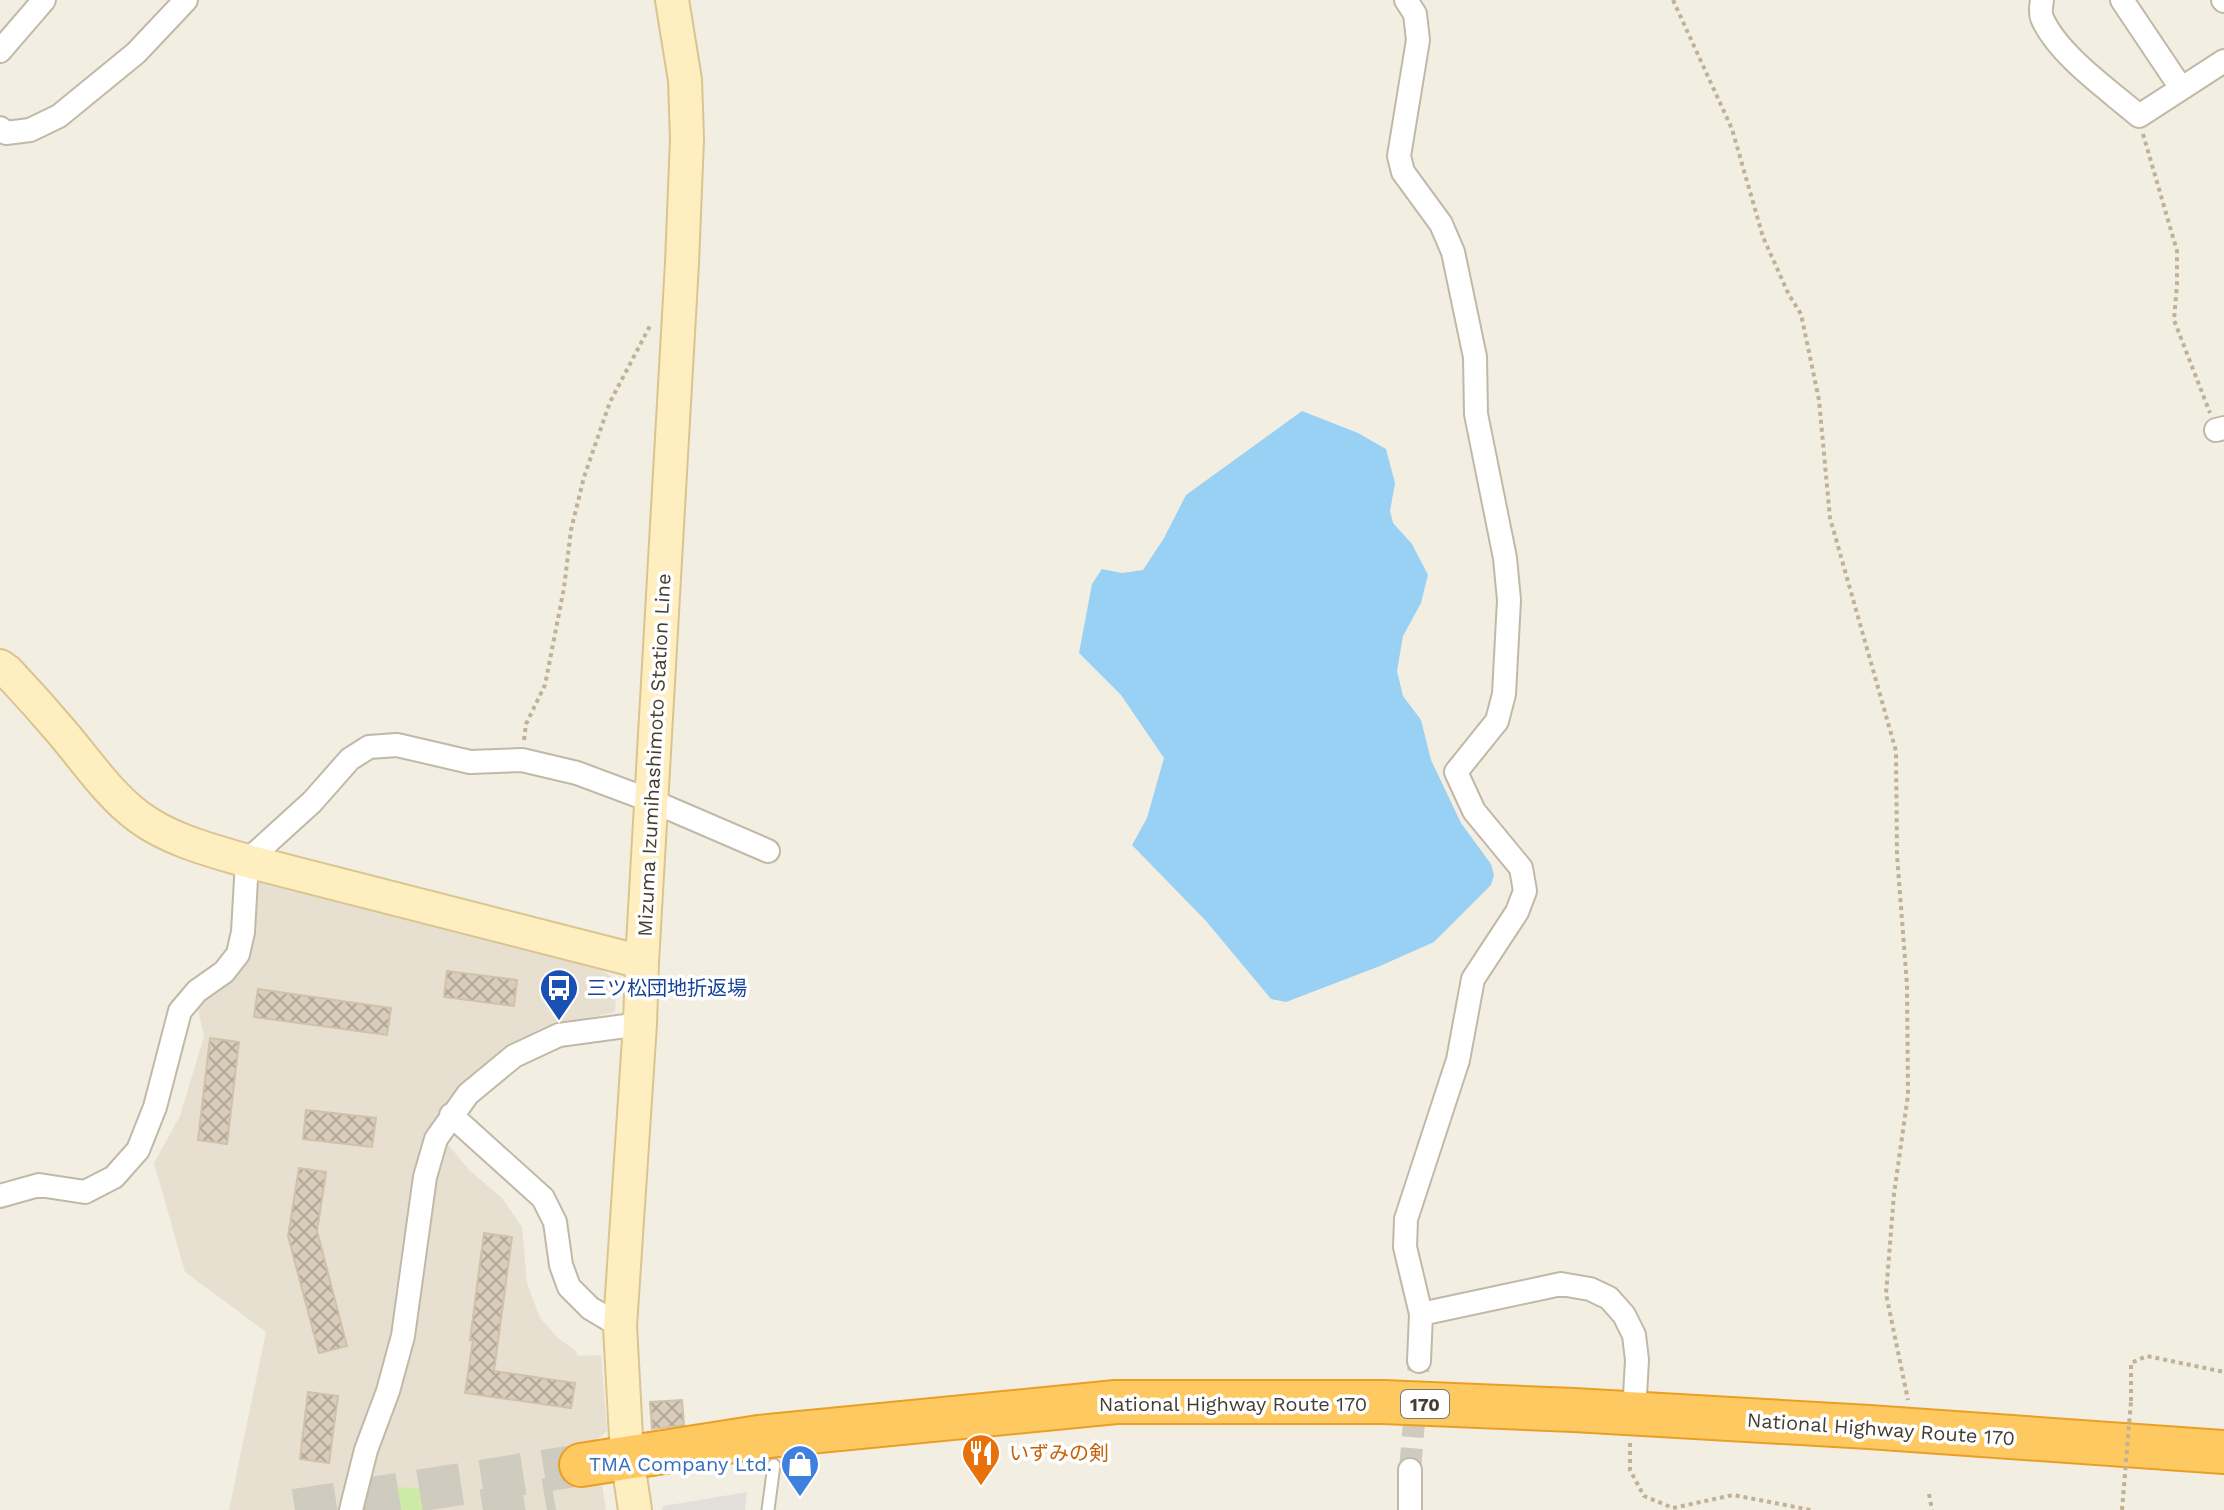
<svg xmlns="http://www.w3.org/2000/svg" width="2224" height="1510" font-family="'Work Sans','Noto Sans JP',sans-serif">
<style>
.residential{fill:#e7e0d0}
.park{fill:#cdeba7}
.parking{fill:#e3e0db}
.water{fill:#99d1f5}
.building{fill:url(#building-cross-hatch);stroke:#d0c1aa;stroke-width:2}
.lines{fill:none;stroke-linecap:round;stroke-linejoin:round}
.street-tunnel{stroke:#d0cbbf;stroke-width:22;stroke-dasharray:22 11;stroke-linecap:butt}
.highway-tunnel{stroke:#d0cbbf;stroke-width:42;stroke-dasharray:42 21;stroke-linecap:butt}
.lane-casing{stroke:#c2b8a7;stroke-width:15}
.street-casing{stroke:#c2b8a7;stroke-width:26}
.secondary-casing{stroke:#dac590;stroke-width:36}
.highway-casing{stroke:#e99f26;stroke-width:46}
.path{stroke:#c1b195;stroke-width:4;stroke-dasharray:4 4;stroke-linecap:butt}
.lane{stroke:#fff;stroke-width:11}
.street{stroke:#fff;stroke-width:22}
.secondary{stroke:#ffefc0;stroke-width:32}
.highway{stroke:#ffc961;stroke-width:42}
.path-bridge{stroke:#c1b195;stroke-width:4;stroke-dasharray:4 4;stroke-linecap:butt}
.labels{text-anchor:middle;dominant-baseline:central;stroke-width:7;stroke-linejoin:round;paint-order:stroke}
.shield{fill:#fff;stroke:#7d7770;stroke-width:2}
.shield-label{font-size:18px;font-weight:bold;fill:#453d32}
.street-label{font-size:20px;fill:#453d32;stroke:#fff}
.transit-label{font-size:20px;fill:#164399;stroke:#fff;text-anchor:start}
.food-label{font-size:20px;fill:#c56008;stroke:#fff;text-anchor:start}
.shop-label{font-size:20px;fill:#366cbe;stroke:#fff;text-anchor:end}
</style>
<defs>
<pattern id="building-cross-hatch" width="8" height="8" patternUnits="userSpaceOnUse" patternTransform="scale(2)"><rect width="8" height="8" fill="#d8ccba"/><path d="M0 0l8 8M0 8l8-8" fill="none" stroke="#b1a798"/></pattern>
</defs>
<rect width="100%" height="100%" fill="#f3eee2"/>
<path class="residential" d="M 256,872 L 586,959 L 617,981 L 615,1012 L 540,1029 L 502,1053 L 436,1130 L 470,1171 L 502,1198 L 522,1227 L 527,1283 L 540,1318 L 559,1339 L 575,1350 L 578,1356 L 601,1355 L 607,1431 L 595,1441 L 606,1510 L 229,1510 L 266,1332 L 185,1272 L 154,1163 L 180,1116 L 204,1036 L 197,1005 L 249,937 Z"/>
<path class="park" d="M 373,1478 L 394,1487 L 422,1488 L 426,1510 L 363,1510 Z"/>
<path class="parking" d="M 747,1492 L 745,1510 L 662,1510 L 663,1506 Z"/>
<path class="water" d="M 1302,411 L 1358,433 L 1386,449 L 1395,483 L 1390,511 L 1393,523 L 1412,544 L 1428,575 L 1421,603 L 1403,636 L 1397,671 L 1403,696 L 1421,720 L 1431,760 L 1461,823 L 1491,864 L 1494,875 L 1491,885 L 1434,942 L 1380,966 L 1286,1002 L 1271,999 L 1206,921 L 1132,845 L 1147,818 L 1164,758 L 1121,695 L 1079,653 L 1092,584 L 1102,569 L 1122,573 L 1143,570 L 1164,538 L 1186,495 Z"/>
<path class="building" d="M 447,971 L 517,980 L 514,1006 L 444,997 Z
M 258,989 L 391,1008 L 387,1035 L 254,1017 Z
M 210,1038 L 239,1042 L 227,1144 L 198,1140 Z
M 306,1110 L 376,1118 L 372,1147 L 303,1139 Z
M 299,1168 L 326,1172 L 317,1231 L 347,1346 L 319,1353 L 288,1236 Z
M 484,1233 L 512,1237 L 494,1371 L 575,1383 L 571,1408 L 465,1393 L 473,1340 L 470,1340 Z
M 308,1392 L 338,1396 L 329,1463 L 300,1459 Z
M 682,1400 L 684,1425 L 652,1429 L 650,1402 Z"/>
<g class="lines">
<path class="street-tunnel" d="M 1410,1470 L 1419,1361"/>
<path class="highway-tunnel" d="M 295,1510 L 581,1465
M 483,1510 L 554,1498"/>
<defs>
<path id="lane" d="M 768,1510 L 774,1465"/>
<path id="street" d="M 1406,0 L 1415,14 L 1418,40 L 1399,156 L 1403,172 L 1441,224 L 1453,252 L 1475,357 L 1476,414 L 1505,558 L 1509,600 L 1504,694 L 1497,721 L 1456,772 L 1474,811 L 1521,868 L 1525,891 L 1517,912 L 1473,979 L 1458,1060 L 1406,1219 L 1405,1247 L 1421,1314 L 1419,1361
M 2042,0 C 2041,6 2040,13 2042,18 C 2058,55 2109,90 2139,116 L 2224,61
M 2122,0 L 2181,88
M 2223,0 L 2224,1
M 0,51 L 44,0
M 0,128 L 6,133 L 30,130 L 59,116 L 136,53 L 186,0
M 2216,430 L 2224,428
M 451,1115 L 543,1198 L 555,1222 L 561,1265 L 569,1287 L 590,1308 L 620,1326
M 0,1196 L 39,1185 L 85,1192 L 114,1177 L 138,1150 L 155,1107 L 180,1011 L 197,991 L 224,972 L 238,954 L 243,932 L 247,861 L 312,802 L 350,759 L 369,747 L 397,745 L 470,762 L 522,760 L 577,773 L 652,801 L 768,851
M 1421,1314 L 1561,1284 L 1590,1289 L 1609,1298 L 1624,1315 L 1634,1335 L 1637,1360 L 1634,1413
M 1410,1470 L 1410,1510
M 351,1510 L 366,1450 L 388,1391 L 403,1336 L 425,1177 L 436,1139 L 468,1094 L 514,1056 L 559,1035 L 640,1024"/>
<path id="secondary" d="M 0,666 L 7,671 C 25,690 43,710 60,730 C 86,760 107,793 139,817 C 170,840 210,850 247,861 L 642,962
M 635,1510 L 627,1456 L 620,1326 L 640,1024 L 642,962 L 682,263 L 687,139 L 685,80 L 672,0"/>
<path id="highway" d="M 581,1465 L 759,1437 L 1116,1402 L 1383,1402 L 1574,1410 L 1869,1427 L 2224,1452"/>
</defs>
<use href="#lane" class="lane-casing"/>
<use href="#street" class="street-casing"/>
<use href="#secondary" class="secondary-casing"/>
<use href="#highway" class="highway-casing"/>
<path class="path" d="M 1673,0 L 1732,129 L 1763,237 L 1789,295 L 1801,314 L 1819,400 L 1830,518 L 1896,751 L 1897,855 L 1907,985 L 1908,1095 L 1894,1194 L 1886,1294 L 1908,1400
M 2143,134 L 2177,251 L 2177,284 L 2174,320 L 2210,413
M 524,740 L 526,724 L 545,685 L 564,588 L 571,530 L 584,477 L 610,402 L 651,324
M 2131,1401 L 2131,1363 L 2147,1356 L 2224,1372
M 1630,1443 L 1630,1470 L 1644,1496 L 1673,1508 L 1733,1495 L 1811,1510
M 1929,1494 L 1932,1510"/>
<use href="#lane" class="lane"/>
<use href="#street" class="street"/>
<use href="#secondary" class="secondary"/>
<use href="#highway" class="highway"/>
<path class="path-bridge" d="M 2122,1510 L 2131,1401"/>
</g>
<defs>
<symbol id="bus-pin" viewBox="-11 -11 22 30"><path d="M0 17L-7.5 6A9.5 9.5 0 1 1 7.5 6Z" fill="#1a4fb4" stroke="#fff"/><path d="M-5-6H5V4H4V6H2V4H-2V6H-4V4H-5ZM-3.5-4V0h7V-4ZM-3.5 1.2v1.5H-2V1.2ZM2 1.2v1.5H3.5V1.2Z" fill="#fff"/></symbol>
<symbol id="restaurant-pin" viewBox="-11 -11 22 30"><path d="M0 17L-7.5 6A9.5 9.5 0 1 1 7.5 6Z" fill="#e8710a" stroke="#fff"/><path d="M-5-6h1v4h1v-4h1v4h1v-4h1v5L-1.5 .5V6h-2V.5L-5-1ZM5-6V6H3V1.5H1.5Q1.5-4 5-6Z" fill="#fff"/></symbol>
<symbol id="shop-pin" viewBox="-11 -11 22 30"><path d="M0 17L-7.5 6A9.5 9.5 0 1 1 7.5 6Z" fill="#3f7fe0" stroke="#fff"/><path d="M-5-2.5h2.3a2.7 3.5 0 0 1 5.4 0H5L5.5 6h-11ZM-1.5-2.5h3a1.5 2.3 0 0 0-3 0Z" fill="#fff"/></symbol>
</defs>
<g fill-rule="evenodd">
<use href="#bus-pin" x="537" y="966" width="44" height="60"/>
<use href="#restaurant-pin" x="959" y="1431" width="44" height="60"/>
<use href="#shop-pin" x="778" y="1442" width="44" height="60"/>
</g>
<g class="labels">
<rect class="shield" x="1401" y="1390" width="48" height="28" rx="6"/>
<g class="shield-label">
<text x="1425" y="1404">170</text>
</g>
<g class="street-label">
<text transform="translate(654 755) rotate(-87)">Mizuma Izumihashimoto Station Line</text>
<text x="1233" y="1404">National Highway Route 170</text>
<text transform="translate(1881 1429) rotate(4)">National Highway Route 170</text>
</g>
<g class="transit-label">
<text x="587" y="988">三ツ松団地折返場</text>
</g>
<g class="food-label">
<text x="1009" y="1453">いずみの剣</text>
</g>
<g class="shop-label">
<text x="772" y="1464">TMA Company Ltd.</text>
</g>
</g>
</svg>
